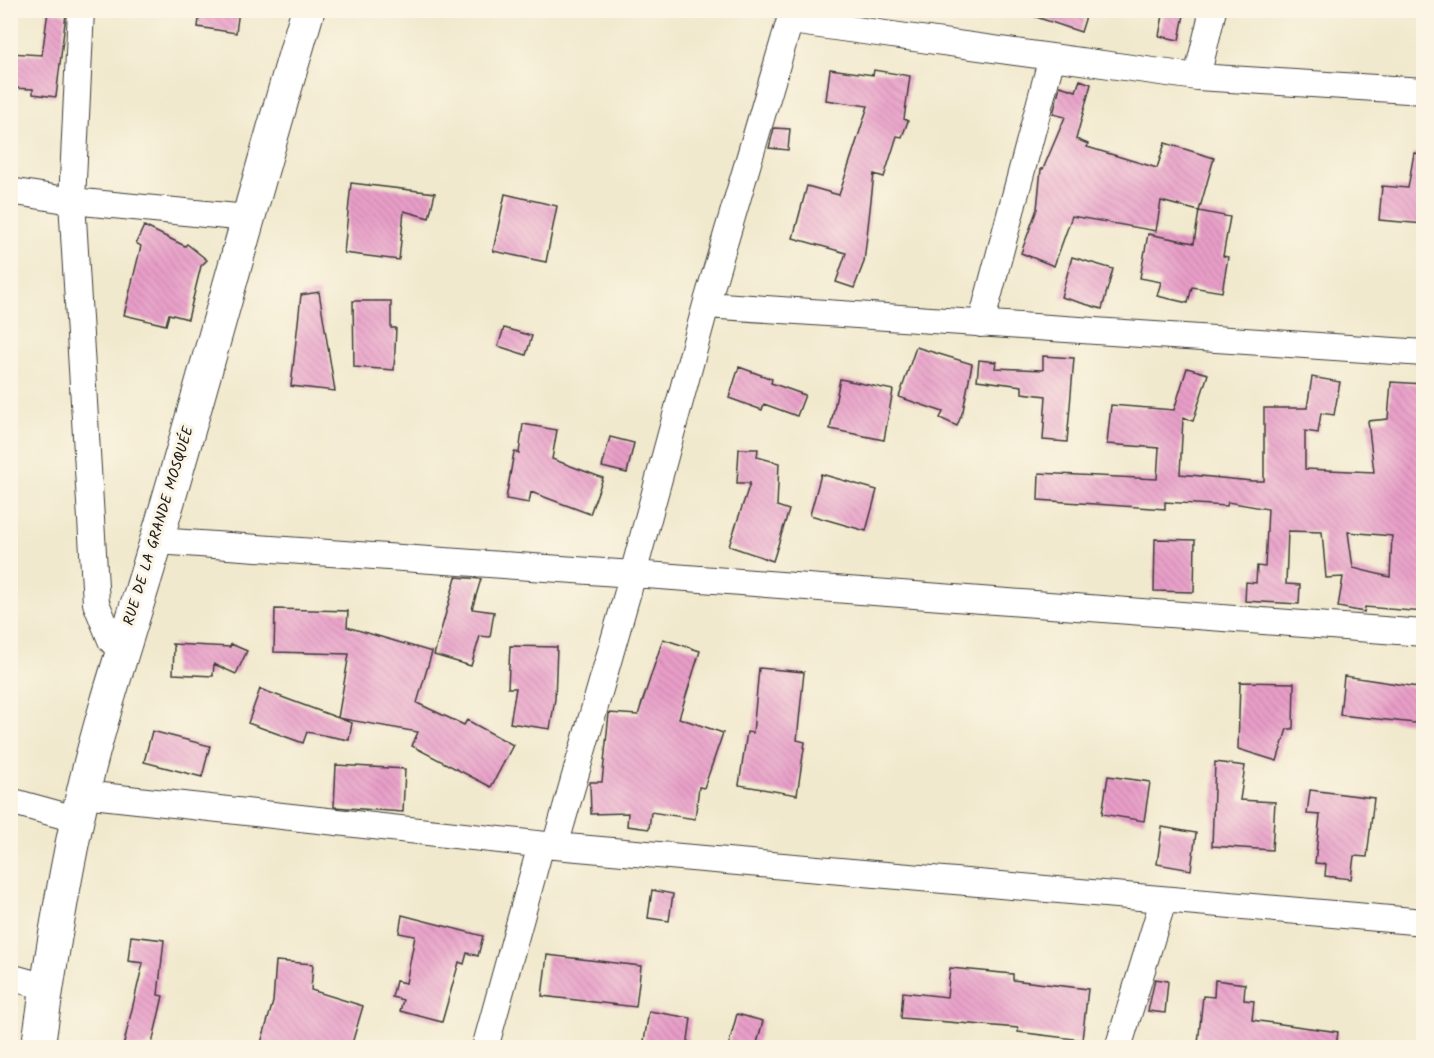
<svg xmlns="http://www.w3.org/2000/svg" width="1434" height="1058" font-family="Kalam,sans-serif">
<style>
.building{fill:url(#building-back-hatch);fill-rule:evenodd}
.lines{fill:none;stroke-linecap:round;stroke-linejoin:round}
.street-casing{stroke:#3c3b37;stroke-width:28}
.secondary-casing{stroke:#3c3b37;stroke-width:35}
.street{stroke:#fff;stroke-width:26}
.secondary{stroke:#fff;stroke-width:33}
.labels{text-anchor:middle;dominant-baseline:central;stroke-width:6;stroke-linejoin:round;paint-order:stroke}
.street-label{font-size:15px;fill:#1c1c1c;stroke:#fcf5e5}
</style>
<defs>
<pattern id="building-back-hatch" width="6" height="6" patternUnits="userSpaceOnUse" patternTransform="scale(1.5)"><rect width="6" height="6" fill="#e89dc8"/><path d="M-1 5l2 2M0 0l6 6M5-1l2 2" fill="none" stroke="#c687ab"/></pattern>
</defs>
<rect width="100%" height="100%" fill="#fcf5e5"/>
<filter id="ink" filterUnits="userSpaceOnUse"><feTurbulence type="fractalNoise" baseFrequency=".0167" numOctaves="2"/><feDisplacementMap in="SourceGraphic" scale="12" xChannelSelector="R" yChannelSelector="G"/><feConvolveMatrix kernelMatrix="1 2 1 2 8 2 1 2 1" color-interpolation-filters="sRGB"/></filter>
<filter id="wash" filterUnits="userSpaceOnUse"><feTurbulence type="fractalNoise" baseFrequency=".008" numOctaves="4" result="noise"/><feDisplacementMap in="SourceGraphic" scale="24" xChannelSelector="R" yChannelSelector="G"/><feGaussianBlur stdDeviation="1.35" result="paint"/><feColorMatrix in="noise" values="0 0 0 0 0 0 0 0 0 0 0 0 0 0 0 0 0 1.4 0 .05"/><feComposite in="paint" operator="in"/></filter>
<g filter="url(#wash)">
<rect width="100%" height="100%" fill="#f1e9cd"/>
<g id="blocks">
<path class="building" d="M 200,10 L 239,10 L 236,33 L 198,27 Z
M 1027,10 L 1088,10 L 1081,32 L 1027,14 Z
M 1164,10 L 1185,10 L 1179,40 L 1159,36 Z
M 48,11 L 66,14 L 56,97 L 33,94 L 33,89 L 10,88 L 10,53 L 42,55 Z
M 830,69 L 873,75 L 874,70 L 910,76 L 904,119 L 908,121 L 902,137 L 897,136 L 884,177 L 874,174 L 864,262 L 854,288 L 836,282 L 846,253 L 793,238 L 807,186 L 839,195 L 868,106 L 826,100 Z
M 1080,80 L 1091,84 L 1076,139 L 1088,144 L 1087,147 L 1157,168 L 1165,143 L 1214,158 L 1199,211 L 1161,201 L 1156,231 L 1072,216 L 1054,266 L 1021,253 L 1037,209 L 1041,169 L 1043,169 L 1065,117 L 1053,114 L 1060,86 L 1076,91 Z
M 774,128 L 790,129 L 788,150 L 769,148 Z
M 1414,153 L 1424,154 L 1424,224 L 1379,220 L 1382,186 L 1408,188 Z
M 351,183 L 435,193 L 429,218 L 404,211 L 399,260 L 344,253 Z
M 505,194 L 557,206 L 546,262 L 493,251 Z
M 1199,211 L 1230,217 L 1223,256 L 1228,257 L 1222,292 L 1192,287 L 1188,303 L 1157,296 L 1161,282 L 1140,278 L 1148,234 L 1194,243 Z
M 144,226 L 185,246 L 187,244 L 207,260 L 201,266 L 188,319 L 169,314 L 166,325 L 124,315 L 141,246 L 136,243 Z
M 1072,257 L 1113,269 L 1102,309 L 1061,297 Z
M 319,292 L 335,391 L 291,386 L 301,295 Z
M 353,301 L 391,301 L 391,328 L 396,328 L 394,370 L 354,367 Z
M 504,328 L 532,336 L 526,355 L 498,346 Z
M 916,347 L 972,364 L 963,411 L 957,426 L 940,418 L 943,412 L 899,397 Z
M 1043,356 L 1074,358 L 1067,442 L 1043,440 L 1046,396 L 1022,393 L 1022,386 L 977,380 L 979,360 L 996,362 L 995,368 L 1043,370 Z
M 739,367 L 772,379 L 771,383 L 805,395 L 797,416 L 764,404 L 762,410 L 729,398 Z
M 1187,368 L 1208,374 L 1193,421 L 1183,418 L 1180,474 L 1252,481 L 1264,481 L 1264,408 L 1307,408 L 1312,377 L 1340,382 L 1334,415 L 1321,413 L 1318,433 L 1305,431 L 1305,469 L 1374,472 L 1368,421 L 1388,419 L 1391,382 L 1424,384 L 1424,612 L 1365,607 L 1364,612 L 1338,607 L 1343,577 L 1326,578 L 1322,532 L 1288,531 L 1286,584 L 1300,585 L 1299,604 L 1245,601 L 1246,582 L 1256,583 L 1257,566 L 1265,567 L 1268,509 L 1228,502 L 1227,506 L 1165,502 L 1165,509 L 1038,500 L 1039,473 L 1157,479 L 1159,448 L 1107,444 L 1111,405 L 1174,410 ZM 1348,532 L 1392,536 L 1390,577 L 1353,568 Z
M 840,379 L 893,390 L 884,440 L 830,429 Z
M 523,424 L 557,430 L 552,459 L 603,478 L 590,514 L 531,492 L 529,503 L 506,499 L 514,452 L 519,453 Z
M 610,437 L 634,443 L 627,473 L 602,467 Z
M 739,449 L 758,449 L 757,457 L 779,463 L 777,506 L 789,510 L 773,561 L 729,546 L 750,483 L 737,483 Z
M 821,474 L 877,490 L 866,531 L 810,515 Z
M 1155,539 L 1195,540 L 1194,592 L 1154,591 Z
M 456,577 L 481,579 L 472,609 L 494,612 L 490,637 L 480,636 L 471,666 L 434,655 Z
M 275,609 L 348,611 L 347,627 L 432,652 L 417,703 L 464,725 L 467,720 L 513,745 L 491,787 L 412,746 L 418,732 L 338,718 L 349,654 L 274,652 Z
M 663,639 L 700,651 L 679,718 L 723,733 L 704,788 L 699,787 L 695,819 L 651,812 L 649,829 L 627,826 L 628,813 L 591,814 L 590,782 L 602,782 L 609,713 L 638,715 Z
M 172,644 L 230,647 L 231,644 L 247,651 L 236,674 L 214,664 L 213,676 L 173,674 L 174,647 Z
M 510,646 L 557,647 L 555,699 L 550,729 L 510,723 L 516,688 L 508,688 Z
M 759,668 L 804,672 L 797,740 L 805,742 L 797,795 L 739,785 L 747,732 L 753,733 Z
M 1344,676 L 1424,688 L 1424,724 L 1340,715 Z
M 1240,682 L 1294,683 L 1293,729 L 1287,729 L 1277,761 L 1238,749 Z
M 260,689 L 352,723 L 349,740 L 307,732 L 303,743 L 248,723 Z
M 152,731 L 210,746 L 202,777 L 144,762 Z
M 1215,762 L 1245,766 L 1240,800 L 1275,802 L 1272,850 L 1212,846 Z
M 336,765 L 405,769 L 403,812 L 334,807 Z
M 1108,776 L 1150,782 L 1144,821 L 1102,814 Z
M 1310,790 L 1374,798 L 1367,857 L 1354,856 L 1351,879 L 1325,876 L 1326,864 L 1315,863 L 1320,815 L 1307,814 Z
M 1162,827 L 1196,833 L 1191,870 L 1157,864 Z
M 652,890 L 673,894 L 669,921 L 648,918 Z
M 402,915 L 483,936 L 478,956 L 467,953 L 464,964 L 459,962 L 442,1022 L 400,1011 L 403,1000 L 392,997 L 396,981 L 406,983 L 415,936 L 399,933 Z
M 131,936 L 164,940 L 158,995 L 163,996 L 152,1044 L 148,1043 L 147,1047 L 123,1047 L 143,963 L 128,961 Z
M 547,955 L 641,966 L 636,1007 L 542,996 Z
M 276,961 L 313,964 L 311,990 L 363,1006 L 351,1047 L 276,1047 L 261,1043 L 273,1002 Z
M 950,968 L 1013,974 L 1013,980 L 1088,989 L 1082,1040 L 1018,1032 L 1018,1028 L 901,1018 L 903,992 L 947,997 Z
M 1155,979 L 1168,981 L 1165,1013 L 1148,1011 Z
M 1215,980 L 1245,984 L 1244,1000 L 1254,1001 L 1252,1020 L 1338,1032 L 1336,1047 L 1214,1047 L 1198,1044 L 1203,996 L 1214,997 Z
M 649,1011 L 691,1018 L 687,1047 L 643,1047 Z
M 737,1014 L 763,1021 L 756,1047 L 728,1047 Z"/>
</g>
</g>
<g filter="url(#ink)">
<use href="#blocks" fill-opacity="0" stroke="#3c3b37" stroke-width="1.5"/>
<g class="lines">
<defs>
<path id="street" d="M 81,10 L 72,201 L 96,603 L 111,640 L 121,651
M 791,21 L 1197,77 L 1424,91
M 1197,77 L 1213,10
M 10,191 L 72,201 L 247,218
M 706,305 L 1424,353
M 981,324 L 1052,57
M 157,541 L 633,574 L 706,305 L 793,10
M 83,794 L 555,846 L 1424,922
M 10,801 L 79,820
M 555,846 L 633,574 L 1424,633
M 10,977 L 46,987
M 485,1048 L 541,845
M 1118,1048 L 1163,901"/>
<path id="secondary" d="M 38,1048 C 50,963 64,876 83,793 C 103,707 132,624 157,539 C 209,363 256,186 308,10"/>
</defs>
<use href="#street" class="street-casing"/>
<use href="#secondary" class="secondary-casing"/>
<use href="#street" class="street"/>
<use href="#secondary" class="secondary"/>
</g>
</g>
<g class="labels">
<g class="street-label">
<text transform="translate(159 526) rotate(-73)">RUE DE LA GRANDE MOSQUÉE</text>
</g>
</g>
<rect width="1434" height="1058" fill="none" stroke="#fcf5e5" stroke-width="36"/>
</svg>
